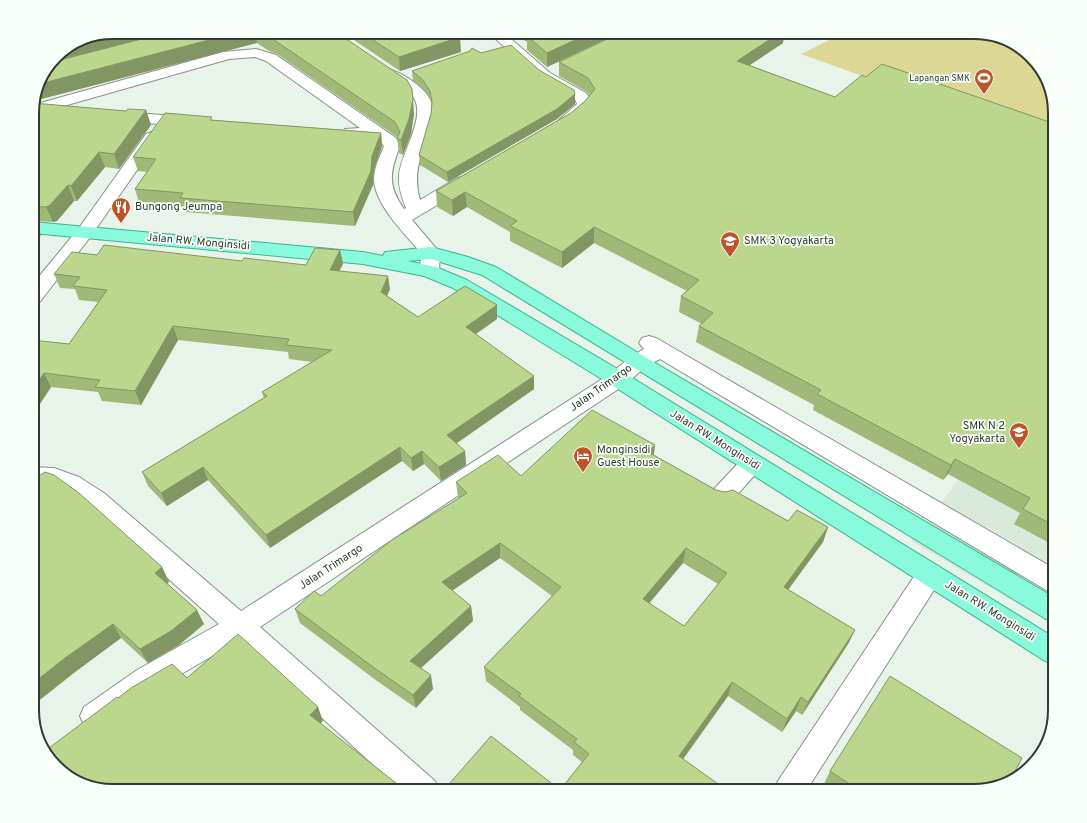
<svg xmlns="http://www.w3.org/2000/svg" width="1087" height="823" font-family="Overpass,sans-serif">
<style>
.built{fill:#d9eadb}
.green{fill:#dbd794}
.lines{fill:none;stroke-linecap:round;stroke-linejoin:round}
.minor-casing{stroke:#889289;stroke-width:2}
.major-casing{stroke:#39b592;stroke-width:2}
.minor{fill:#fff;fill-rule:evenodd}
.major{fill:#89fbdc;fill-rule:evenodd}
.wall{fill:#a0b979;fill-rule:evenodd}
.shaded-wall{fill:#829663}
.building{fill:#bad78d;stroke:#829663;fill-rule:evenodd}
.labels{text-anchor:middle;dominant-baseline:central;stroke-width:3.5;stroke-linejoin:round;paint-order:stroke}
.far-poi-label{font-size:9px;fill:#343935;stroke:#f9fff9;text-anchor:end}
.poi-label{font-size:11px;fill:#343935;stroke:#f9fff9;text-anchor:start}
.street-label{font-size:11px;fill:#343935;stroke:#f9fff9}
.rim{fill:none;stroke:#343935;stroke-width:2}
</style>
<rect width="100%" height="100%" fill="#e8f3e9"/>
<path class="built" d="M 1055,356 L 1055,626 L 911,541 Z"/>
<path class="green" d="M 846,32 L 974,32 L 1023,49 L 1047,78 L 1055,113 L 1055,145 L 801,54 Z"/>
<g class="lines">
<defs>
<path id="minor" d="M 488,32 L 503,32 L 550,73 L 586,93 L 593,104 C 585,115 573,129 559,125 L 557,122 L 577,104 L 575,99 L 540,79 Z
M 256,49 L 276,55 L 396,138 L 400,146 C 390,172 387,185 404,209 L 406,208 C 402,198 398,187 399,175 C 401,153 426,118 414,98 C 407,87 391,81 381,75 L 379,72 L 381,69 C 394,66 421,85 428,96 C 432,102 432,107 433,114 C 428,145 410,167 420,200 L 457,178 L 463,177 L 469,178 L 472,182 L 469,186 L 412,220 L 440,253 L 439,271 L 436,275 L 429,277 L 422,275 L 419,271 L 422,254 C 406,235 374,204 374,179 C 374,167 380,156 384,146 C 377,134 357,138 345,135 L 343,132 L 345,129 L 360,128 L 266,61 L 255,57 L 229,59 L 32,115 L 33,105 L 223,52 Z
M 119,112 L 191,117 L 197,119 L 199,122 L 197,125 L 191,127 L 113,120 L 111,117 L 113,114 Z
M 152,132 L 158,134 L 160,137 L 91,236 L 39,303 L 32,304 L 32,285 L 79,228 L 146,134 Z
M 649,336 L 656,338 L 1055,569 L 1055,593 L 1046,590 L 660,359 L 645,367 L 626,384 L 260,627 L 435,781 L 439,791 L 402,791 L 238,641 L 157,688 L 104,725 L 94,729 L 84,725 L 80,716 L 84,707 L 137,670 L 219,624 L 88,507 L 63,489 L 53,486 L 32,485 L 32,467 L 54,468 L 79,477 L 104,493 L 241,611 L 610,374 L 631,357 L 644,349 L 639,343 L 642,338 Z
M 752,454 L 760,457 L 764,463 L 760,469 L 729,504 L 721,506 L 713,504 L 709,497 L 713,490 L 744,457 Z
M 930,563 L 939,566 L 943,574 L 939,582 L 806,791 L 774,791 L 778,781 L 921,566 Z"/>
<path id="major" d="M 32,222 L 363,252 L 383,256 L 385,252 L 431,247 L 468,257 L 496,267 L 645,357 L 1055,598 L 1055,622 L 1046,619 L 482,275 L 431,259 L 407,261 L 436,267 L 467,280 L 626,374 L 1055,638 L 1055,664 L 1045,661 L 610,384 L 453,288 L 424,276 L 363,264 L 32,233 Z"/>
</defs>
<use href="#minor" class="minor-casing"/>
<use href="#major" class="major-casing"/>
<use href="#minor" class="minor"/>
<use href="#major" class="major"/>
</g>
<path class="wall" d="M 114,32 L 336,32 L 414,114 L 411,134 L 403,155 L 399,153 L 397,137 L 277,54 L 269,51 L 257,43 Z
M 342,32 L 450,32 L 461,52 L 400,71 Z
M 511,32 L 621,32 L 547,67 L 527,50 L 527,42 Z
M 783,43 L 749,65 L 835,97 L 866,77 L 1055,124 L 1055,546 L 1014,524 L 1020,513 L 948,474 L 943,480 L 813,410 L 814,405 L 696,342 L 699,326 L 702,324 L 679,312 L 681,296 L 687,291 L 594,243 L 562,268 L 510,241 L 510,232 L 467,207 L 453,216 L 437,207 L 436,191 L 571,113 L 585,101 L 590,96 L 587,92 L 559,76 L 559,62 Z
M 481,53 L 539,70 L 575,94 L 575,104 L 557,119 L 448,182 L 420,165 L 419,155 L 431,114 L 432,106 L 431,101 L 424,90 L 413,81 L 412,71 Z
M 32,108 L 126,111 L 146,110 L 151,125 L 119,169 L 105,167 L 77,201 L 74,201 L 57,221 L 53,222 L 35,221 L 41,235 L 32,246 Z
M 213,120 L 381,133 L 382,146 L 374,170 L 373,185 L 355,226 L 185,212 L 183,207 L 139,203 L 135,189 L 147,172 L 138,171 L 133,157 Z
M 340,250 L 343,264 L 339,271 L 390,289 L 387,296 L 418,317 L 497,305 L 497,319 L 476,334 L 534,389 L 456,444 L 465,451 L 466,465 L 441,481 L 424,464 L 413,471 L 402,461 L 270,548 L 208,480 L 167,506 L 148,486 L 142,472 L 264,398 L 262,392 L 313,362 L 289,359 L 288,352 L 178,340 L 141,405 L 102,401 L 98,392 L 51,387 L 36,410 L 32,410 L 32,340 L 69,344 L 98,302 L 79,300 L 75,289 L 60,288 L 54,274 L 97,255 L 306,265 Z
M 653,455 L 716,490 L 788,521 L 828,527 L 823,542 L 788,590 L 855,630 L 848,644 L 802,715 L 796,711 L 782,732 L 728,696 L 683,759 L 560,790 L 582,762 L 573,755 L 573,750 L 520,710 L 520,707 L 486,681 L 484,667 L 552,596 L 500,558 L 452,591 L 471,606 L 473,621 L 421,668 L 433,689 L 416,708 L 377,681 L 300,623 L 295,609 L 321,596 L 458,498 L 456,482 L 521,476 ZM 683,563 L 718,584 L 684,626 L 649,603 Z
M 162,567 L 169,582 L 167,584 L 204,624 L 179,645 L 148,663 L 121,638 L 75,672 L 32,706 Z
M 830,771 L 1015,771 L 974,791 L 834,791 L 824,784 Z"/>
<path class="shaded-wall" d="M 126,32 L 183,32 L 48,68 L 60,52 L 69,47 Z
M 240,32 L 255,32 L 257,43 L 34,101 L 39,84 Z
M 592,32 L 621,32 L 547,67 L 547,53 Z
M 781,32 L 785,32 L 783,43 L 735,75 L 737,61 Z
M 460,37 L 461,52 L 400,71 L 399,57 Z
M 575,94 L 575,104 L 557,119 L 448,182 L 447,172 Z
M 413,99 L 414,114 L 411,134 L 403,155 L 401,140 Z
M 146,110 L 151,125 L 119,169 L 114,154 Z
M 381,133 L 382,146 L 374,170 L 373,185 L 355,226 L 353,212 L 372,156 Z
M 99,152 L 105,167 L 77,201 L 71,186 Z
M 68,185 L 74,201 L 57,221 L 53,222 L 46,207 Z
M 465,192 L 467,207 L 453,216 L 452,200 Z
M 34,220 L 41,235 L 32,246 L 32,223 Z
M 594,227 L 594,243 L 562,268 L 562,252 Z
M 340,250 L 343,264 L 333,284 L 330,270 Z
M 388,276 L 390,289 L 383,305 L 381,292 Z
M 497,305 L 497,319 L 467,340 L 466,327 Z
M 173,326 L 178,340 L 141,405 L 135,391 Z
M 44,373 L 51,387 L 36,410 L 32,404 L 32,391 Z
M 534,376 L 534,389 L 448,449 L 447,435 Z
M 655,445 L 653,461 L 648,452 Z
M 400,447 L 402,461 L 270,548 L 266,535 Z
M 422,451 L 424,464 L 413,471 L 411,458 Z
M 465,451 L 466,465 L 441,481 L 439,467 Z
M 955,459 L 948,474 L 943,480 L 951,465 Z
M 203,467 L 208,480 L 167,506 L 161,493 Z
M 828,527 L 823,542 L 779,602 L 784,587 Z
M 500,543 L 500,558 L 444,596 L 442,582 Z
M 686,548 L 683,563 L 641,613 L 643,599 Z
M 162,567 L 169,582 L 162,588 L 155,573 Z
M 471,606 L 473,621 L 413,675 L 410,661 Z
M 197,610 L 204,624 L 179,645 L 148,663 L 140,649 Z
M 113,624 L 121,638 L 75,672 L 32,706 L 32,684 L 65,658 Z
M 855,630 L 848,644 L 802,715 L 808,702 Z
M 431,675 L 433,689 L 416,708 L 413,695 Z
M 732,682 L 728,696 L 676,769 L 679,756 Z
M 801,697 L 796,711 L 782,732 L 787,719 Z
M 318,707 L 323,721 L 315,729 L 310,715 Z"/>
<path class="building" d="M 114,32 L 126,32 L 69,47 L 83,38 Z
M 169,32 L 240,32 L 39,84 L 40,78 L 52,62 Z
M 259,32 L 336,32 L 407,80 L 412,89 L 413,99 L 409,119 L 401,140 L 397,138 L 400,132 L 395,122 L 274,40 L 266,37 Z
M 361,32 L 450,32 L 460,37 L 399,57 Z
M 534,32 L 592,32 L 547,53 L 527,36 L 536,33 Z
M 622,32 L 781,32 L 737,61 L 835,97 L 862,75 L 866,77 L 882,64 L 1055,124 L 1055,526 L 1023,509 L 1030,498 L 955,459 L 951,465 L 817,394 L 821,390 L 699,326 L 713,313 L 681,296 L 699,280 L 594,227 L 562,252 L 510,226 L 517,221 L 465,192 L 452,200 L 436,191 L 571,113 L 585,101 L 595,89 L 588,78 L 559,62 Z
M 511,45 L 539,70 L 574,90 L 575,94 L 557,109 L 447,172 L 419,155 L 431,114 L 432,102 L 430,91 L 423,80 L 412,71 L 470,51 L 472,48 L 481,53 Z
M 33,103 L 126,111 L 128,109 L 146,110 L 114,154 L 99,152 L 71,186 L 68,185 L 50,205 L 46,207 L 32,206 L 32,108 Z
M 165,113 L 212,117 L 210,120 L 381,133 L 372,156 L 371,171 L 353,212 L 180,198 L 183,193 L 135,189 L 156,159 L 133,157 Z
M 104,245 L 242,261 L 244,258 L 306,265 L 315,248 L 340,250 L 330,270 L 388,276 L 381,292 L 418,317 L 465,286 L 497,305 L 466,327 L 534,376 L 447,435 L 465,451 L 439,467 L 422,451 L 411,458 L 400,447 L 266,535 L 203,467 L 161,493 L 142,472 L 267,396 L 262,392 L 332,350 L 286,345 L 289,339 L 173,326 L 135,391 L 95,387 L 100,380 L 44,373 L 32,391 L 32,340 L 69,344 L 107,290 L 73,286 L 80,277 L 54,274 L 72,252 L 97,255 Z
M 592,410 L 655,445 L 648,452 L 716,490 L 725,492 L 733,490 L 788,521 L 797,510 L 828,527 L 784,587 L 855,630 L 808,702 L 801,697 L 787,719 L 732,682 L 679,756 L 728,791 L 443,791 L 491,736 L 560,790 L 589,754 L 574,742 L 577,739 L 519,696 L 521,694 L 484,667 L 561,587 L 500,543 L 442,582 L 471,606 L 410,661 L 431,675 L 413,695 L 373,667 L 295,609 L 314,591 L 321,596 L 392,540 L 467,493 L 456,482 L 498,455 L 521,476 ZM 686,548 L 727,573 L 684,626 L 643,599 Z
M 45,472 L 54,475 L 79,493 L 162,567 L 155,573 L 197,610 L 171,631 L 140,649 L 113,624 L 65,658 L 32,684 L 32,477 L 37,477 Z
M 238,634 L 318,707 L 310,715 L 406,791 L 113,791 L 64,774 L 45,751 L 117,697 L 118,698 L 131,688 L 172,664 L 187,678 Z
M 890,676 L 1022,758 L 1015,771 L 1020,774 L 1009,783 L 974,791 L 851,791 L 854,787 L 830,771 Z"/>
<defs>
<symbol id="stadium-pin" viewBox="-11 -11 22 30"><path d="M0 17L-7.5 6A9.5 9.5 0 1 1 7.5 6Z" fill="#bc542c" stroke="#f9fff9"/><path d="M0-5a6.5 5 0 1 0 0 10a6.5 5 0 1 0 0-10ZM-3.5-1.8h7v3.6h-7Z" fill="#fff"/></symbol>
<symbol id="restaurant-pin" viewBox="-11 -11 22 30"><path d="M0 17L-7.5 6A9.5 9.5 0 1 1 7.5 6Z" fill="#bc542c" stroke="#f9fff9"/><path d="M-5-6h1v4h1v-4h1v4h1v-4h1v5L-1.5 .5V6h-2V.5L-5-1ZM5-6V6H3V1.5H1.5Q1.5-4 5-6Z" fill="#fff"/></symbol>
<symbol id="school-pin" viewBox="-11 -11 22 30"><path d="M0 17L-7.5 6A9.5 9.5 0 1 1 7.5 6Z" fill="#bc542c" stroke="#f9fff9"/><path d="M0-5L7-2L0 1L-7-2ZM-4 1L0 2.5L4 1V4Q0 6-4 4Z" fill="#fff"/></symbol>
<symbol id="hotel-pin" viewBox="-11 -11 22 30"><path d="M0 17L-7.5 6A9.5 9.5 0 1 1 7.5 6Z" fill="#bc542c" stroke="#f9fff9"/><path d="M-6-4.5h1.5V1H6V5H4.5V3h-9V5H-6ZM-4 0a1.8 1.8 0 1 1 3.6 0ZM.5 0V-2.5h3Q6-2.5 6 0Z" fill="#fff"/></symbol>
</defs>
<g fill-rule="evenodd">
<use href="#stadium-pin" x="973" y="67" width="22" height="30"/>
<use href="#restaurant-pin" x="110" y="196" width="22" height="30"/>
<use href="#school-pin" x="719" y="230" width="22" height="30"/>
<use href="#school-pin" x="1008" y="421" width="22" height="30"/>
<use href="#hotel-pin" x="572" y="445" width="22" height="30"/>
</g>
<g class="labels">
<g class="far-poi-label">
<text x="970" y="78">Lapangan SMK</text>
</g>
<g class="poi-label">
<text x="135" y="207">Bungong Jeumpa</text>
<text x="744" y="241">SMK 3 Yogyakarta</text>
<text x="1005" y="426" text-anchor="end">SMK N 2<tspan x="1005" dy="13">Yogyakarta</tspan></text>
<text x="597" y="450">Monginsidi<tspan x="597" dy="13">Guest House</tspan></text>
</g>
<g class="street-label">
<text transform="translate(198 242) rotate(5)">Jalan RW. Monginsidi</text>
<text transform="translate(601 388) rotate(-35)">Jalan Trimargo</text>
<text transform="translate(715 440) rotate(32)">Jalan RW. Monginsidi</text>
<text transform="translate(331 567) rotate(-33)">Jalan Trimargo</text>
<text transform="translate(990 611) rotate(32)">Jalan RW. Monginsidi</text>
</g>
</g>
<path d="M0 0H1087V823H0ZM113 39H974A74 74 0 0 1 1048 113V710A74 74 0 0 1 974 784H113A74 74 0 0 1 39 710V113A74 74 0 0 1 113 39Z" fill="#f9fff9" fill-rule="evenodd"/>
<path class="rim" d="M113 39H974A74 74 0 0 1 1048 113V710A74 74 0 0 1 974 784H113A74 74 0 0 1 39 710V113A74 74 0 0 1 113 39Z"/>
</svg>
